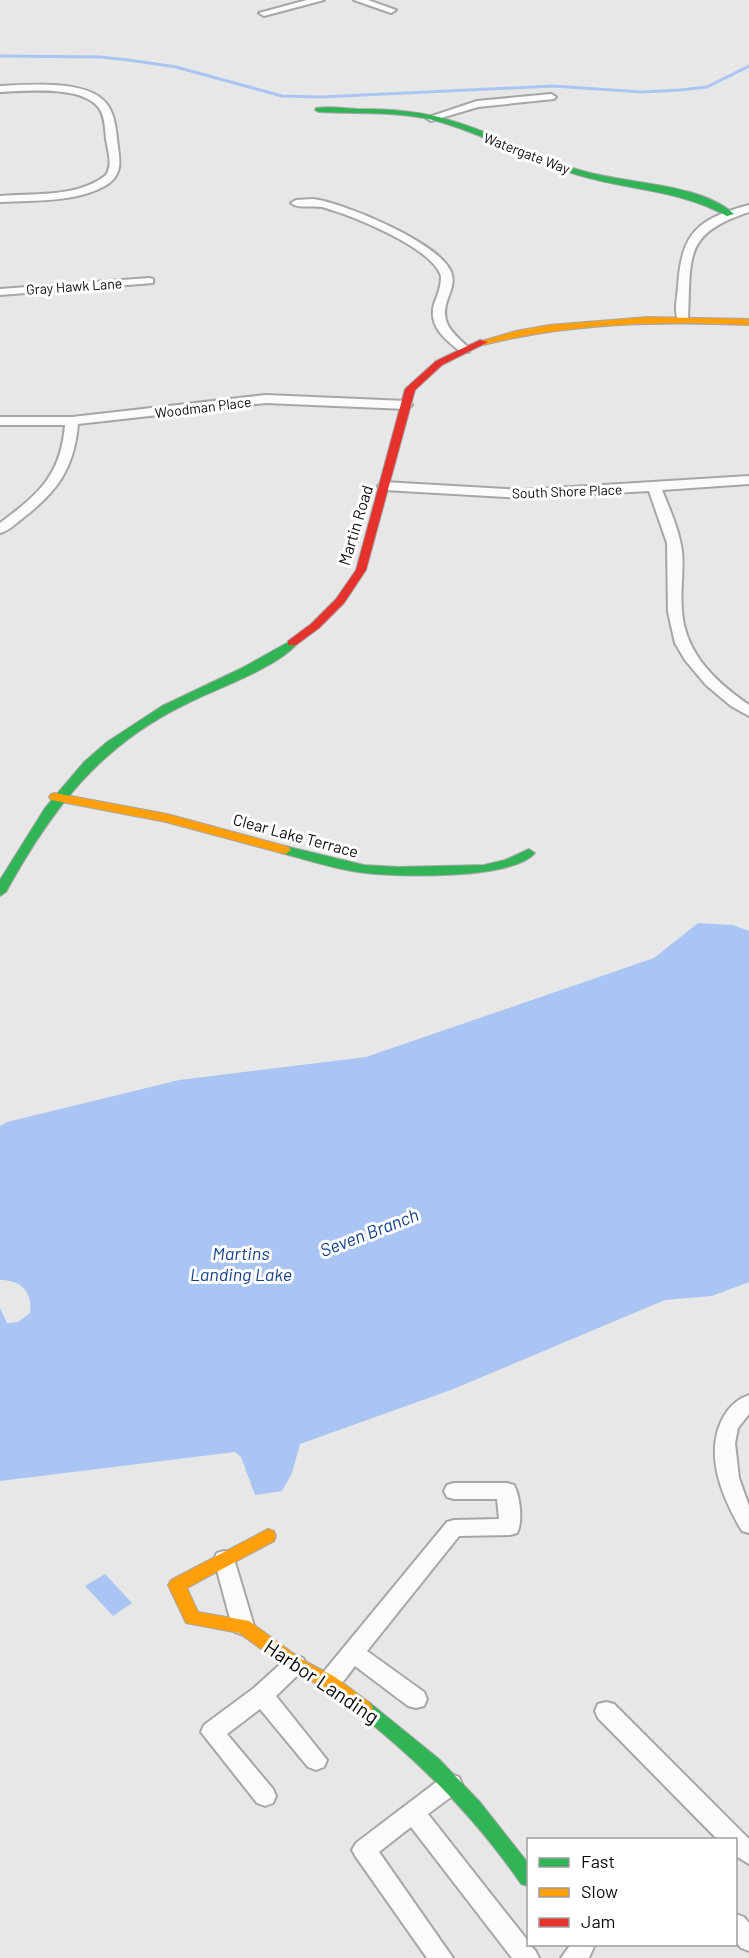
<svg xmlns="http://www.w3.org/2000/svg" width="749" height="1958" font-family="Barlow,sans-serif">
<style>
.water{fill:#aac5f4}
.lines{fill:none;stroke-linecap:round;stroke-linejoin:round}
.stream{stroke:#aac5f4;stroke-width:3}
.street-casing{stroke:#a7a6a7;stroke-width:4}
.fast-casing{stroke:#a7a6a7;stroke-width:2}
.slow-casing{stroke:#a7a6a7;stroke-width:2}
.jam-casing{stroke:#a7a6a7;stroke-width:2}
.street{fill:#fcfbfc;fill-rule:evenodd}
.fast{fill:#30b455;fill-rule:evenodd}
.slow{fill:#ff9f0a;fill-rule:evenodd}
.jam{fill:#e5322d;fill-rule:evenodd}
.labels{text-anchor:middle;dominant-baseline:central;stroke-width:6;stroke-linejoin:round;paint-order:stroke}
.far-street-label{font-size:14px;fill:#0c0b0c;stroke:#fff}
.street-label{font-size:16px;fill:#0c0b0c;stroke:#fff}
.water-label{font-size:18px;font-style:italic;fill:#15418c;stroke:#fff}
.near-street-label{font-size:20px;fill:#0c0b0c;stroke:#fff}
</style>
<rect width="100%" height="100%" fill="#e8e7e8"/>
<path class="water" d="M 698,923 L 733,925 L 749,931 L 749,1282 L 712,1296 L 665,1300 L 451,1390 L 300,1444 L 292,1473 L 282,1491 L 255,1495 L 241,1457 L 235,1452 L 0,1481 L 0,1308 L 7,1323 L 18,1322 L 30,1313 C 33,1292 21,1280 0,1280 L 0,1126 L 7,1122 L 179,1080 L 366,1057 L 654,958 Z
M 105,1574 L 132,1603 L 113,1616 L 85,1586 Z"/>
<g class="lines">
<path class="stream" d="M 0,56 L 100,57 L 129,60 L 176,67 L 282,96 L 321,97 L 553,86 L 642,92 L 680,90 L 707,87 L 749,66"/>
<defs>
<path id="street" d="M 307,0 L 324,0 L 264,16 L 259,13 Z
M 354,0 L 368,0 L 396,10 L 391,13 Z
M 0,86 C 28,85 86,79 106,103 C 116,115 116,133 118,147 C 120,162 122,174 108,184 C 78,203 34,200 0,202 L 0,196 C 33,193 78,198 106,175 C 113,164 108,152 106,139 C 105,129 105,116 99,108 C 82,85 25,91 0,92 Z
M 551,94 L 556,97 L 554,99 L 478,107 L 431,121 L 426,118 L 477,101 Z
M 313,199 C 342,202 446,245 452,275 C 454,283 451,290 448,298 C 439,322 451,332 469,348 L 469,352 L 461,352 C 446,340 428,327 434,304 C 438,294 441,287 441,276 C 432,247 351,215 322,207 C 312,205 298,209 291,203 L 296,200 Z
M 749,205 L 749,212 C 683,234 691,256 688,318 L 686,320 L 678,320 C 674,311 677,298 678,288 C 681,233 697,219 749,205 Z
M 149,278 L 153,279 L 153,283 L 0,295 L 0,289 Z
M 266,395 L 406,401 L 412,405 L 406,409 L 266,403 L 78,424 C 74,468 58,491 23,518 C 16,523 9,531 0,533 L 0,523 C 39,494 61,475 65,425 L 0,425 L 0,417 L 72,417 Z
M 749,476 L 749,484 L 662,490 C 670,510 679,530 682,551 C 684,571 680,591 682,611 C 685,654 716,682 749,705 L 749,716 L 731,706 L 706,685 L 685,660 L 675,643 L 668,612 L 667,543 L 649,491 L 523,498 L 384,490 L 378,486 L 384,482 L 523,490 Z
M 749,1395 L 749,1414 L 738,1428 L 735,1443 L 739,1478 L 749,1506 L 749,1533 L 742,1531 C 722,1497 703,1453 724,1416 C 730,1406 738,1399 749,1395 Z
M 454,1483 L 507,1483 L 514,1485 C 520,1496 523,1522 517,1533 L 510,1535 L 459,1536 L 367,1651 L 424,1692 L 427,1699 L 424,1706 L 416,1708 L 408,1706 L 355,1666 C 346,1677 338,1694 321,1689 L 318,1682 L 321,1675 L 447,1522 L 454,1520 L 499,1519 L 497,1499 L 454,1499 L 447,1497 L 444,1491 L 447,1485 Z
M 224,1551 L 231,1553 L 234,1559 L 254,1626 L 251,1632 L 243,1635 L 235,1632 L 232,1626 L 214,1559 L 217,1553 Z
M 295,1655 L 303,1658 L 306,1664 L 303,1670 L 276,1696 L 327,1760 L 324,1767 L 316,1770 L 308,1767 L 260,1709 L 227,1734 L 273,1789 L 276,1796 L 273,1803 L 265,1806 L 257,1803 L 201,1732 L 204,1725 L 254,1688 L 287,1658 Z
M 606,1702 L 614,1704 L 749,1839 L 749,1864 L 736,1856 L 736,1840 L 718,1840 L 598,1718 L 595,1711 L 598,1704 Z
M 451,1774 L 459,1777 L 462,1784 L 459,1791 L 428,1814 L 528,1941 L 528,1944 L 535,1950 L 539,1958 L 512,1958 L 411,1827 L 379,1852 L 453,1958 L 427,1958 L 356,1857 L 352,1850 L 356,1843 L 443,1777 Z
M 736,1914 L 744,1917 L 749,1923 L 749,1951 L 741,1948 L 736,1942 Z
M 571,1944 L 595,1944 L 589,1958 L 561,1958 Z"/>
<path id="fast" d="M 316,108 C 329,106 344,108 357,109 C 391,109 423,111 456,122 C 499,135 539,159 583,171 C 627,184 700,183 734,214 L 727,216 C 677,189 631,191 578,175 C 528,161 483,133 433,120 C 396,111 357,114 319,112 L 315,110 Z
M 292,640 L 298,643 C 275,669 217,688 186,704 C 99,746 52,809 6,892 L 0,896 L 0,880 L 45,808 L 84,762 L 107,742 L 162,706 L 242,668 Z
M 285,846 L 364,865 L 398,867 L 484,865 L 505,860 L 529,849 L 535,853 C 511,880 401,877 365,873 C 337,870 308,860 281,853 L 279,850 Z
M 364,1700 L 370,1703 L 439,1759 L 480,1802 L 528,1863 L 528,1886 L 521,1884 C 476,1818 421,1763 358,1713 L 355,1708 L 358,1703 Z"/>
<path id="slow" d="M 648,317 L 749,319 L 749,325 C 659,321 571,323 483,345 L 478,342 L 516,331 L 549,325 Z
M 55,793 L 167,814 L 289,847 L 291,850 L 285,854 L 166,822 L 51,800 L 49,797 L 51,794 Z
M 268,1529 L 274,1531 L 276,1536 L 274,1541 L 187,1588 L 198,1612 L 249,1621 L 301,1659 L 335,1677 L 370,1703 L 373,1708 L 370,1713 L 364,1716 L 358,1713 L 323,1687 L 289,1669 L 239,1633 L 186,1623 L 168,1585 L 171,1580 Z"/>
<path id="jam" d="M 480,340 L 488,342 L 442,365 L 415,390 L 366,570 L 344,603 L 319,628 L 296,645 L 288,645 L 288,641 L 311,624 L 336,599 L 356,570 L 405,389 L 436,361 Z"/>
</defs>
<use href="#street" class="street-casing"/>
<use href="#fast" class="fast-casing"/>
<use href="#slow" class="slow-casing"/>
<use href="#jam" class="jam-casing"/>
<use href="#street" class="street"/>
<use href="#fast" class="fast"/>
<use href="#slow" class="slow"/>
<use href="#jam" class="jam"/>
</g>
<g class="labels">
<g class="far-street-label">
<text transform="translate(527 153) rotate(21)">Watergate Way</text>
<text transform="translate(74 286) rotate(-4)">Gray Hawk Lane</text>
<text transform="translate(203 407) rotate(-7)">Woodman Place</text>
<text transform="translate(567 491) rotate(-2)">South Shore Place</text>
</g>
<g class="street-label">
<text transform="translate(355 525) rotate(-73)">Martin Road</text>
<text transform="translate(296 835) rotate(15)">Clear Lake Terrace</text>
</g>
<g class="water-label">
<text transform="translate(369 1232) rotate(-21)">Seven Branch</text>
<text x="241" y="1253">Martins<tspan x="241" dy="21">Landing Lake</tspan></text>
</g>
<g class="near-street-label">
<text transform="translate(322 1681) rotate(34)">Harbor Landing</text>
</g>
</g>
<rect x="527" y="1838" width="210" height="108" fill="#ffffff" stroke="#9e9d9e" stroke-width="1.5"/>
<rect x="539" y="1858" width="30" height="9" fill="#30b455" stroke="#9e9d9e" stroke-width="1.5"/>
<text x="581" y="1868" font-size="18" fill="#0c0b0c">Fast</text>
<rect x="539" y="1888" width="30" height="9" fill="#ff9f0a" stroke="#9e9d9e" stroke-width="1.5"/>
<text x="581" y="1898" font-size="18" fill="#0c0b0c">Slow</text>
<rect x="539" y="1918" width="30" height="9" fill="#e5322d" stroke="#9e9d9e" stroke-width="1.5"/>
<text x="581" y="1928" font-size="18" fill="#0c0b0c">Jam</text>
</svg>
